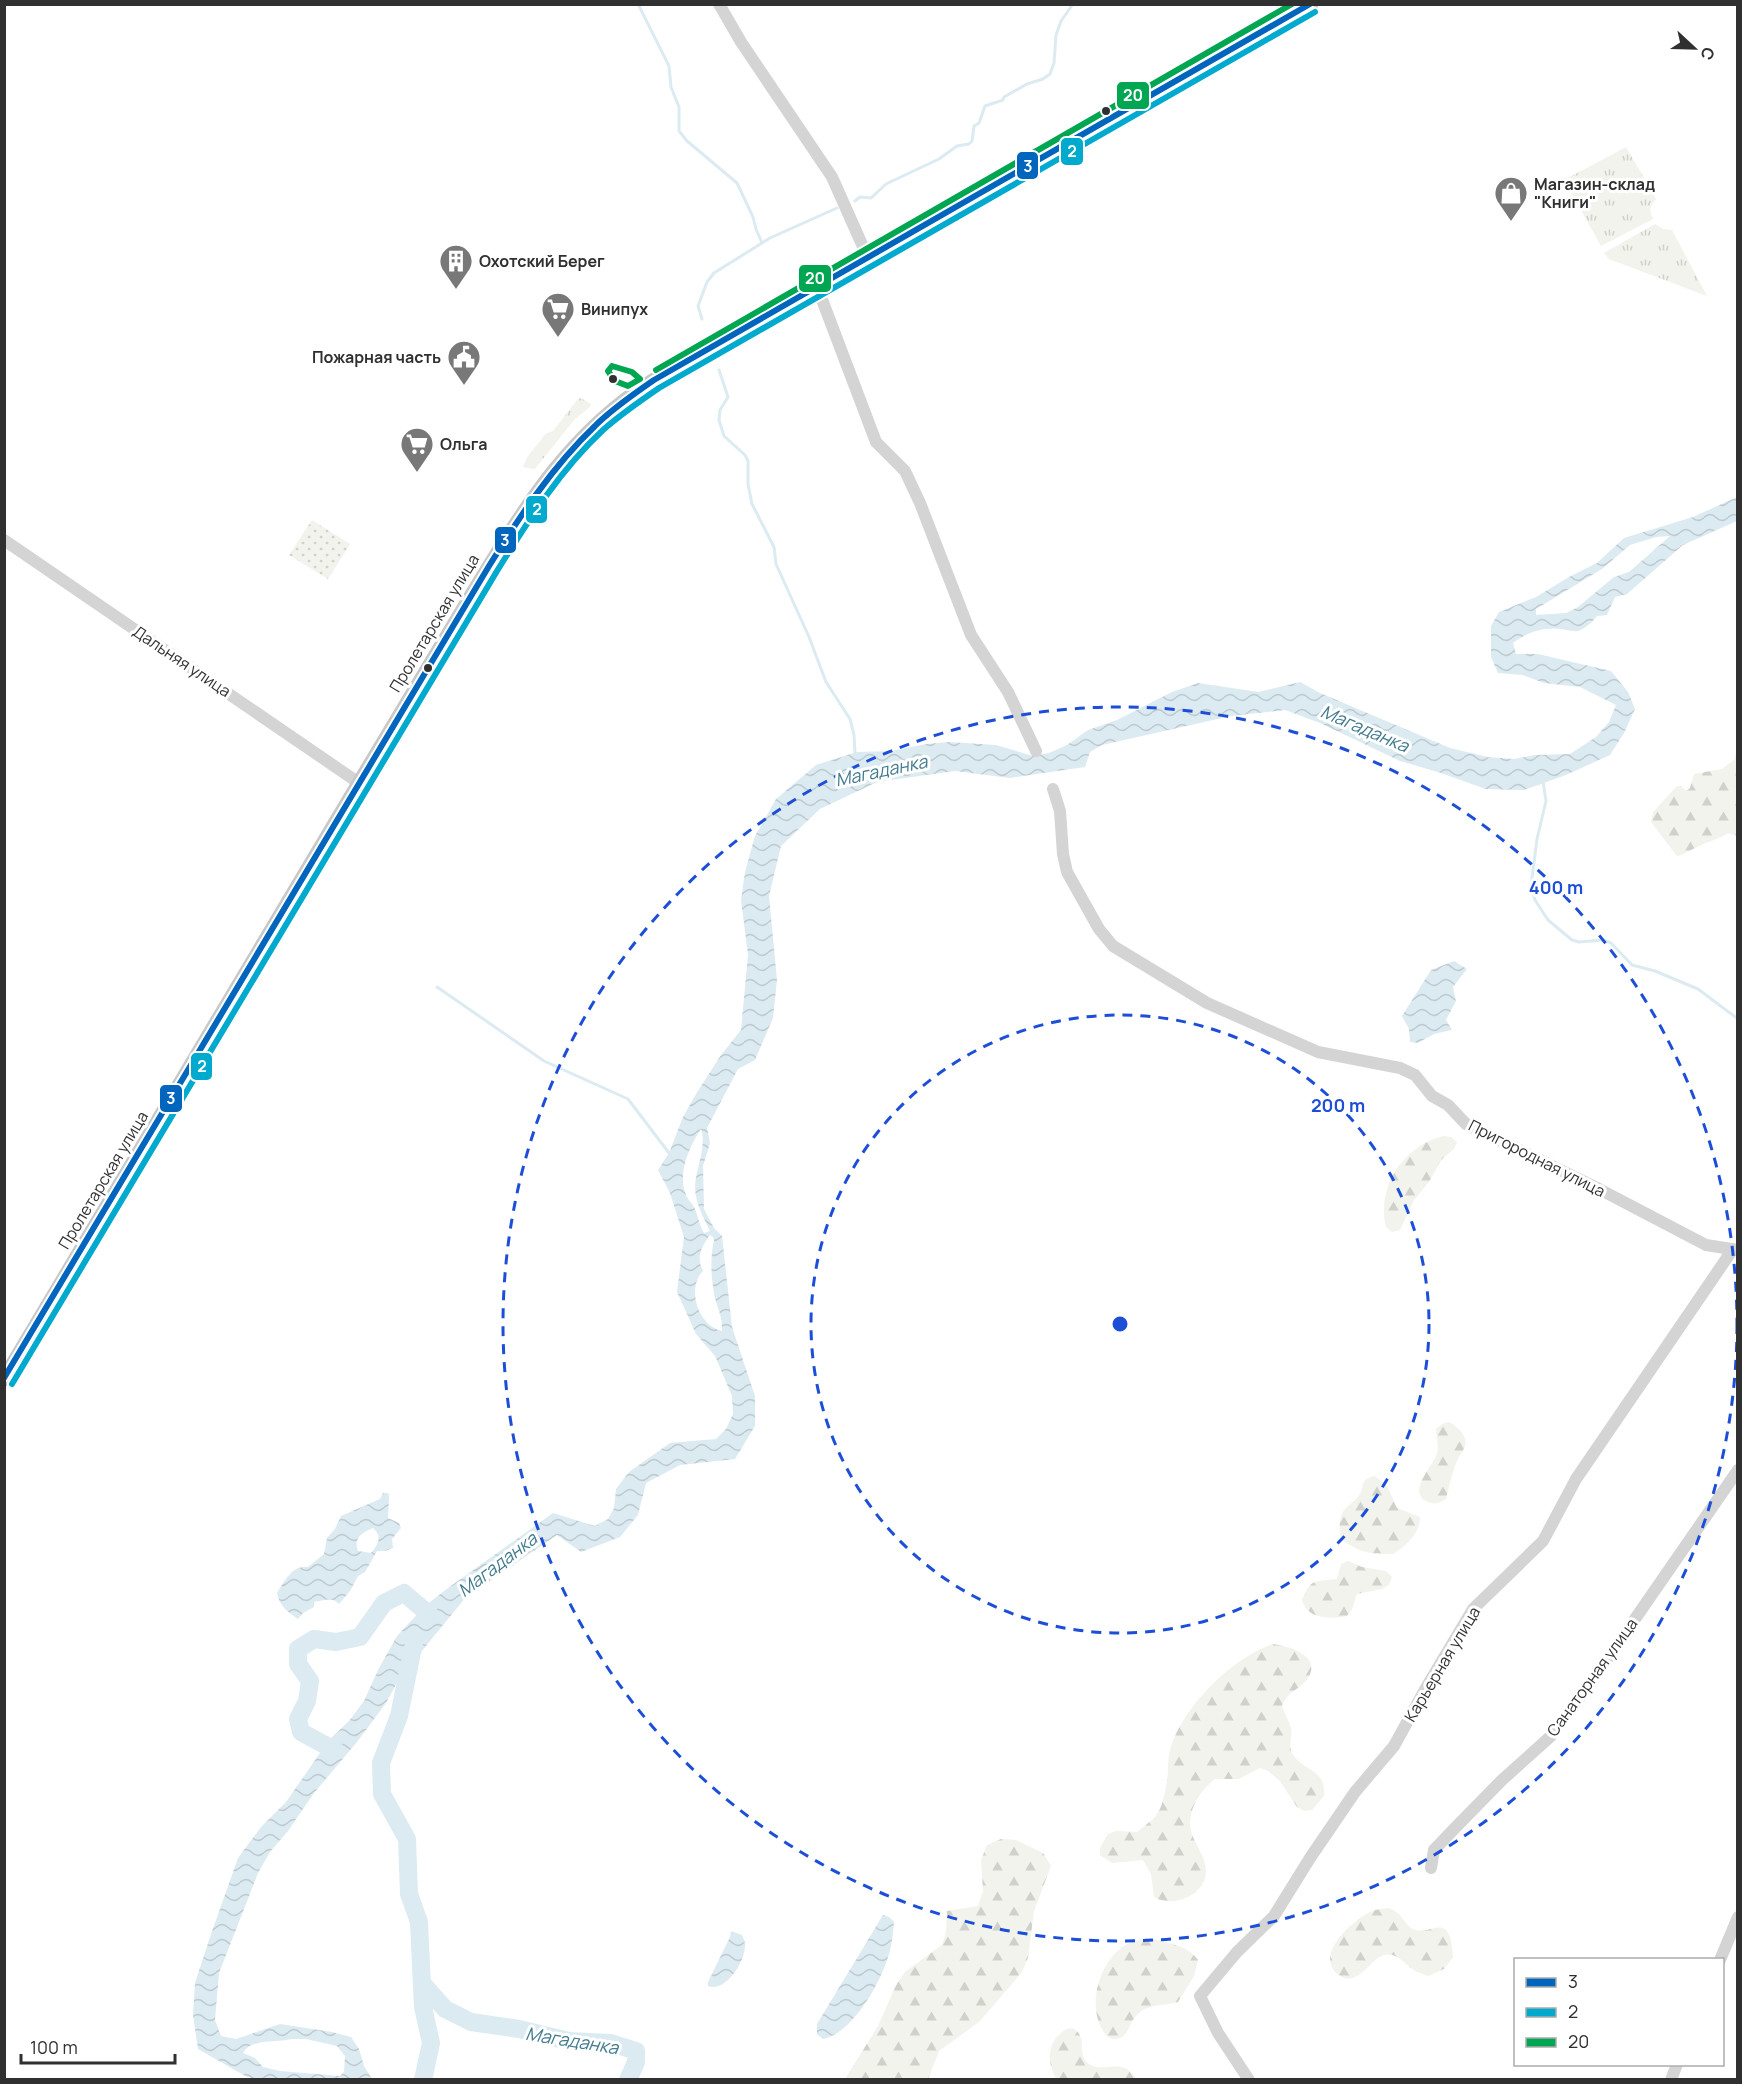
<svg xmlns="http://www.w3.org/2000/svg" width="1742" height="2084" font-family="Manrope,sans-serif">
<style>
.grass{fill:url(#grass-tufts)}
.forest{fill:url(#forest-firs)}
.park{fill:url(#park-dots)}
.water{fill:url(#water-waves);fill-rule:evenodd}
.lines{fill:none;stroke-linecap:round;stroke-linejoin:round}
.stream{stroke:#dcebf1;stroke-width:3}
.river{stroke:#dcebf1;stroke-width:18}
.minor{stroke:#d4d4d4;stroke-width:12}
.major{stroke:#c8c8c8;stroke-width:15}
.bus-1-casing{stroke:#fff;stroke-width:10}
.bus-2-casing{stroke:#fff;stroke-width:10}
.bus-3-casing{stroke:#fff;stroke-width:10}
.bus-1{stroke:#0065bd;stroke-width:6}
.bus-2{stroke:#00a9ce;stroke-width:6}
.bus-3{stroke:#00a651;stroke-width:6}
.ring{fill:none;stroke:#1d4ed8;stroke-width:3;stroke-dasharray:10 8}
.bus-dot{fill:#303030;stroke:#fff;stroke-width:2}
.labels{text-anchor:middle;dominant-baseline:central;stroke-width:6;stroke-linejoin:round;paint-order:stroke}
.poi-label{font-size:16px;font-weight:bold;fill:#303030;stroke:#fff;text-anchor:start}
.street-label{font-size:16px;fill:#303030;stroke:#fff}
.water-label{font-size:18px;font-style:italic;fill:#427b8e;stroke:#fff}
.centre{fill:#1d4ed8;stroke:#fff;stroke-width:3}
.ring-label{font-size:18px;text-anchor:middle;font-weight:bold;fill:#1d4ed8;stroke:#fff;stroke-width:6;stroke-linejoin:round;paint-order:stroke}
.line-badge{stroke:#fff;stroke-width:2}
.badge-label{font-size:16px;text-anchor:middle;font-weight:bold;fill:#fff}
</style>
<defs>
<pattern id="grass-tufts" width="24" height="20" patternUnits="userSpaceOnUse" patternTransform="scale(1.5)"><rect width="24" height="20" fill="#f1f3ec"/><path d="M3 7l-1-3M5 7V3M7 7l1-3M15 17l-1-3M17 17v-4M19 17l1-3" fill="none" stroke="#cfd1cb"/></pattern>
<pattern id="forest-firs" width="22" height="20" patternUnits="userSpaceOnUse" patternTransform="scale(1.5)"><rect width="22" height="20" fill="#f1f3ec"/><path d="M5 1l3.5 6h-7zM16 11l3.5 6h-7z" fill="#cfd1cb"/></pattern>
<pattern id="park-dots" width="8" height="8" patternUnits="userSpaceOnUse" patternTransform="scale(1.5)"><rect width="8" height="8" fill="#f1f3ec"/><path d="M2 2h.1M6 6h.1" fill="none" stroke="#cfd1cb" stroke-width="1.8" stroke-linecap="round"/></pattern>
<pattern id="water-waves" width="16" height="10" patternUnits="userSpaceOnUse" patternTransform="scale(1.5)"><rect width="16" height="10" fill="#dcebf1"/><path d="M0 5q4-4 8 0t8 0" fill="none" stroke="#bdcacf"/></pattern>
</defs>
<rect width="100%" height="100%" fill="#fff"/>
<path class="grass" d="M 1626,147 L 1656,199 C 1649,207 1649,210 1653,219 L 1601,246 L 1564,180 Z
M 1655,224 L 1663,229 L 1672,230 L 1707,296 L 1609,259 L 1604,253 Z
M 581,398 L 591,404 L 590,407 L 574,420 L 535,469 L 523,467 C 527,453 538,446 545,434 L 553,431 L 578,399 Z"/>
<path class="forest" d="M 1737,747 L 1737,836 L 1728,833 C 1717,840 1706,842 1695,848 C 1688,851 1684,855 1677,856 L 1651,822 L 1653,812 L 1677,786 L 1681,786 L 1686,791 L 1690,788 L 1694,774 L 1722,769 L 1735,759 Z
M 1444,1136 L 1451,1137 L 1457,1142 L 1454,1149 L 1441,1160 L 1429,1182 L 1414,1200 L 1400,1230 L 1392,1232 L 1386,1227 C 1376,1187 1404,1145 1444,1136 Z
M 1449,1422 C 1456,1426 1463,1432 1465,1439 C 1467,1446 1462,1452 1459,1457 C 1452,1470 1450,1485 1446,1499 C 1440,1503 1435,1505 1428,1502 C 1405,1492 1434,1466 1437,1453 C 1439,1446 1436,1436 1436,1429 L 1442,1424 Z
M 1375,1476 L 1387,1486 L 1397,1508 L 1420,1517 C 1421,1532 1405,1547 1393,1554 C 1370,1554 1360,1553 1341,1539 C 1339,1526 1338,1516 1347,1507 C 1351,1503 1355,1501 1358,1497 C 1366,1487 1358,1480 1375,1476 Z
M 1348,1561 L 1362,1567 L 1386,1571 L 1392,1577 L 1389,1585 L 1382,1589 L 1357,1594 L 1352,1609 L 1347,1616 C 1330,1619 1308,1620 1302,1600 C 1311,1578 1314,1582 1337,1579 L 1341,1564 Z
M 1273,1644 C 1289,1646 1322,1656 1308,1678 C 1300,1690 1287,1691 1282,1706 C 1284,1713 1289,1721 1291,1728 C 1293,1738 1287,1748 1294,1756 C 1307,1773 1326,1769 1324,1796 L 1312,1810 L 1304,1811 L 1297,1807 L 1280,1781 L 1268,1771 L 1260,1768 L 1239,1779 L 1215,1779 C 1202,1789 1191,1804 1190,1822 C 1189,1838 1205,1853 1206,1870 C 1207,1895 1173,1909 1154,1897 L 1151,1874 L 1143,1860 L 1112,1863 L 1100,1855 L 1100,1848 L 1108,1834 L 1116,1831 L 1137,1832 C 1143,1827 1150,1822 1155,1817 C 1164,1806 1166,1787 1168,1773 C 1168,1765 1168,1757 1170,1750 C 1182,1707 1232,1658 1273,1644 Z
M 1001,1839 L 1016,1840 L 1043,1853 L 1051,1866 L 1034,1911 L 1028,1958 L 1022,1972 L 979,2022 L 939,2051 L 928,2079 L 845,2079 L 878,2026 L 897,1983 L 906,1971 L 942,1945 L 946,1932 L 947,1911 L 978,1906 L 983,1891 L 981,1860 L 987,1845 Z
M 1388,1908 C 1403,1912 1402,1923 1413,1929 C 1430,1938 1450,1907 1453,1957 L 1444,1969 L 1428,1976 C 1422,1974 1416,1972 1411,1968 C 1405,1964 1399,1956 1392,1955 C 1373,1950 1364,1983 1344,1978 C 1340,1976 1335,1973 1333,1969 C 1320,1949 1354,1920 1370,1912 C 1376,1909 1382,1909 1388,1908 Z
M 1150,1938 C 1166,1943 1188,1945 1198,1960 L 1194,1976 L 1178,2002 C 1161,2007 1148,2002 1135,2017 C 1129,2024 1128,2039 1115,2039 C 1108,2039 1105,2034 1102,2029 C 1088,2004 1099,1966 1120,1949 C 1129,1941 1139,1940 1150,1938 Z
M 1072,2028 C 1090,2037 1075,2054 1089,2064 C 1104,2074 1123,2056 1136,2079 L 1056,2079 C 1055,2075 1052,2071 1051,2066 C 1046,2050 1056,2030 1072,2028 Z"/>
<path class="park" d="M 312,520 L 350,544 L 328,579 L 289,555 Z"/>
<path class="water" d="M 1737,497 L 1737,521 L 1683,545 L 1627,594 L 1615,597 L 1607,615 L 1597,616 C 1593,621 1585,629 1578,631 C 1573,632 1564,629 1559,629 C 1542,627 1526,633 1513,643 L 1516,654 L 1538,654 L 1611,671 L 1628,692 L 1635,709 L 1624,733 L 1610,755 L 1566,775 L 1524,790 L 1486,789 L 1441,773 L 1400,761 L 1320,723 L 1285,710 L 1231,716 L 1102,745 L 1090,752 L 1085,767 L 1010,778 L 955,771 L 877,782 L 820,809 L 781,846 L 769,896 L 777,980 L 773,1018 L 755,1060 L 738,1069 L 707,1128 L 710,1143 L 703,1166 L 704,1209 L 714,1228 L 722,1236 L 732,1327 L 755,1396 L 755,1426 L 735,1459 L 680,1465 L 646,1483 L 638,1515 L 620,1537 L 581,1552 L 557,1535 L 466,1597 L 399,1679 L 386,1703 L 357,1742 L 314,1793 L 288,1831 L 270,1852 L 258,1873 L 219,1973 L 215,2020 L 221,2036 L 236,2039 L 280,2024 L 332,2032 L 351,2037 L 359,2049 L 364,2066 L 372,2079 L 258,2079 L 247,2077 L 198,2049 L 193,2015 L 195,1983 L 210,1937 L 238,1858 L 261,1827 L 286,1802 L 329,1740 L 349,1721 L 364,1701 L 378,1670 L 397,1636 L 425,1606 L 448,1588 L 553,1513 L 595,1526 L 608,1519 L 614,1508 L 616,1489 L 629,1472 L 670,1443 L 716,1439 L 726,1429 L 733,1414 L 732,1396 L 715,1356 L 696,1334 L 677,1292 L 684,1237 L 670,1193 L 658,1170 L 669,1153 L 683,1117 L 696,1094 L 721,1055 L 741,1030 L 748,955 L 741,900 L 745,872 L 755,836 L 776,799 L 816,765 L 857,752 L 892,751 L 926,744 L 949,742 L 996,745 L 1033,756 L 1049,753 L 1067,745 L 1088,730 L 1117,720 L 1172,692 L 1198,683 L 1259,692 L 1300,682 L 1320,693 L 1450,748 L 1488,757 L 1514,759 L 1535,755 L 1570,754 L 1596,737 L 1609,722 L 1616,705 L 1580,687 L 1544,683 L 1523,675 L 1498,673 L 1491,657 L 1491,626 L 1499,612 L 1536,597 L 1569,577 L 1597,563 L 1624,538 L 1693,517 ZM 1670,536 L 1629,572 L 1614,577 L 1578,607 L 1566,613 L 1536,615 L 1536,609 L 1602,569 L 1630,545 L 1656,537 ZM 701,1129 C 707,1146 696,1168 695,1186 C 695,1203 703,1216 710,1231 L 704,1233 C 699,1225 698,1215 694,1207 C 692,1203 688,1200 686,1195 C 677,1174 689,1147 701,1129 ZM 710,1235 L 713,1237 L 714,1240 C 710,1258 711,1275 714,1293 C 716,1306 723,1316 722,1331 C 698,1326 686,1288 703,1271 C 696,1258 701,1247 710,1235 ZM 292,2039 L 306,2039 L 337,2046 L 345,2056 L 344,2072 L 340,2076 L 280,2071 L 263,2067 L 255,2058 L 243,2053 C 251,2038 276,2043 292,2039 Z
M 1454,961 L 1467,969 L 1453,987 L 1456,1001 L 1446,1020 L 1452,1030 L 1434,1034 L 1418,1043 L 1410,1042 L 1409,1029 L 1402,1016 L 1431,970 Z
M 383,1493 L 388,1493 L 389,1496 L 388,1518 L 399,1523 L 401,1528 L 392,1539 L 393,1548 L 385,1551 L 377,1551 L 365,1572 L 358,1576 L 350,1591 L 339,1604 C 332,1596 323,1601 314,1602 L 314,1607 L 303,1613 L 298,1619 C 288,1612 279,1606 277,1593 C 285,1581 292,1565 308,1567 L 324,1554 L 327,1538 L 335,1529 L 341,1516 L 380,1499 ZM 373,1528 C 383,1536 378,1545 371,1553 L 358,1551 C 353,1537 362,1533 373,1528 Z
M 883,1915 L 889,1917 L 894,1922 C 893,1933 892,1944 889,1954 C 881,1982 853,2033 823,2039 L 817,2034 L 817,2024 Z
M 731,1931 L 742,1935 C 743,1938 745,1941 745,1944 C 746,1960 726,1993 708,1986 L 708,1982 L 730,1937 Z"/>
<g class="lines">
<path class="stream" d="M 638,4 L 669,66 L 671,87 L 679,107 L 679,131 L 687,141 L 737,183 L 753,217 L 756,229 L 762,243
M 855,201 L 860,197 L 871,198 L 886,184 L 939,159 L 957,146 L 969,144 L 972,141 L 974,126 L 979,123 L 985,106 L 1003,100 L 1004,97 L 1027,84 L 1043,79 L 1050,74 L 1054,63 L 1056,35 L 1061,21 L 1073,4
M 702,319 L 698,306 L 707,282 L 714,273 L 770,238 L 837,208
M 719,370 L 728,397 L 720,410 L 719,420 L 724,436 L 745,455 L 748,461 L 748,484 L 752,504 L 774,547 L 776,564 L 809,637 L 826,682 L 850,719 L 854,735 L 855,753
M 1543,781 L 1546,801 L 1537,839 L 1531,886 L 1535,900 L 1548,920 L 1572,940 L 1579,942 L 1603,940 L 1611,943 L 1632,965 L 1655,971 L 1698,989 L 1738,1019
M 437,987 L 544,1061 L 628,1099 L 669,1153"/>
<path class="river" d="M 414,1643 L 399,1716 L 381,1763 L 382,1794 L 407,1839 L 409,1894 L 419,1922 L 423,2007 L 431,2043 L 423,2080
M 336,1751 L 301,1732 L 298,1719 L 307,1701 L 310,1681 L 298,1664 L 298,1649 L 314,1639 L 336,1642 L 360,1637 L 384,1603 L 404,1593 L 431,1616
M 422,1983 L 445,2009 L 471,2022 L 519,2029 L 569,2041 L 611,2043 L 636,2051 L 636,2062 L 628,2080"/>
<path class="minor" d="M 719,4 L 741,42 L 832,177 L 868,258
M 818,289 L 876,442 L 905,471 L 920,503 L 971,635 L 1008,692 L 1036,751
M 4,540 L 359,783
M 1053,789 L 1060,811 L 1063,854 L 1067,872 L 1099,929 L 1113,946 L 1207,1003 L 1318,1052 L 1400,1068 L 1415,1075 L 1432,1096 L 1448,1105 L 1466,1124 L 1599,1189 L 1706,1245 L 1738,1250
M 1431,1868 L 1434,1850 L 1455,1828 L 1501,1781 L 1551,1736 L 1590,1684 L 1738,1470
M 1720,1960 L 1738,1917
M 1249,2080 L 1218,2033 L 1200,1996 L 1237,1952 L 1274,1916 L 1310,1858 L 1355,1792 L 1394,1746 L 1427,1686 L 1473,1609 L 1543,1541 L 1576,1479 L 1733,1249
M 1671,2080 L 1677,2064"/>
<path class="major" d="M 4,1379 C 130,1171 251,961 377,753 C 408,702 439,650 470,598 C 522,513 567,434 654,380 C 874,257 1091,128 1311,4"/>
<defs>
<path id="bus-1" d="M 4,1378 L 489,566 C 520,516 552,467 595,426 C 613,408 634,394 654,380 L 1310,4"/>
<path id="bus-2" d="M 12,1384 L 497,571 C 528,521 560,470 603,430 C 621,414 640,401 659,388 L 1315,12"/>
<path id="bus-3" d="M 612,366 L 632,372 L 640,379 L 628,386 L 615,381 L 608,371 Z
M 656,370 L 1292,4"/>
</defs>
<use href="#bus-1" class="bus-1-casing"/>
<use href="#bus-2" class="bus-2-casing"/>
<use href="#bus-3" class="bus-3-casing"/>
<use href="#bus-1" class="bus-1"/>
<use href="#bus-2" class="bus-2"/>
<use href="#bus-3" class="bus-3"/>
</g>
<g class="ring">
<circle cx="1120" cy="1324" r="309"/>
<circle cx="1120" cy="1324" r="617"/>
</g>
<defs>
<symbol id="shop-pin" viewBox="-11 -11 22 30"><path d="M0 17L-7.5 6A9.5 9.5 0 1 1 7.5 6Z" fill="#787878" stroke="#fff"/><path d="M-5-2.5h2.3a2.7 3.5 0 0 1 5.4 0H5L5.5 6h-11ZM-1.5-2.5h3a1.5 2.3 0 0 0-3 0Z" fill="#fff"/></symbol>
<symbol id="building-pin" viewBox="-11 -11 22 30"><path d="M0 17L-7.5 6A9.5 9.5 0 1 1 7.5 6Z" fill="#787878" stroke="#fff"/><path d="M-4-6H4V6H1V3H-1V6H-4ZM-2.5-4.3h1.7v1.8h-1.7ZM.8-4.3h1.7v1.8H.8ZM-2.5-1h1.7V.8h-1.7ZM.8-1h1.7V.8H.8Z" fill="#fff"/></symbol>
<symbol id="supermarket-pin" viewBox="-11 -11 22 30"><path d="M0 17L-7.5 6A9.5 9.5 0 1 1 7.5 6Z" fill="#787878" stroke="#fff"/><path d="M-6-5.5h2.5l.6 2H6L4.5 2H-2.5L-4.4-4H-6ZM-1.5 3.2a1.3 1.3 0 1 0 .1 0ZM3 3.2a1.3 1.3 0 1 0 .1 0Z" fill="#fff"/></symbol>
<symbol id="civic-pin" viewBox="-11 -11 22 30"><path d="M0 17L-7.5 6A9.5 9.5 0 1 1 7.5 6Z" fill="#787878" stroke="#fff"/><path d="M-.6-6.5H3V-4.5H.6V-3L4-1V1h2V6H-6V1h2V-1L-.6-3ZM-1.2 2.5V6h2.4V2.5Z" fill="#fff"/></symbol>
</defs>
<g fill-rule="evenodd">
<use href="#shop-pin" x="1492" y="174" width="38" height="52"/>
<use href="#building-pin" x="437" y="242" width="38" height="52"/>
<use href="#supermarket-pin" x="539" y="290" width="38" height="52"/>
<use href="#civic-pin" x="445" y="338" width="38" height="52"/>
<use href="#supermarket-pin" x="398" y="425" width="38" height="52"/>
</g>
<g class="bus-dot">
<circle cx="1106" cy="111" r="5"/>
<circle cx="613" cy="379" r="5"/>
<circle cx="428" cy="668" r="5"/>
</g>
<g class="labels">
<g class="poi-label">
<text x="1534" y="184">Магазин-склад<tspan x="1534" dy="18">"Книги"</tspan></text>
<text x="479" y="261">Охотский Берег</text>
<text x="581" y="309">Винипух</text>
<text x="441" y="357" text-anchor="end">Пожарная часть</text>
<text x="440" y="444">Ольга</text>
</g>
<g class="street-label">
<text transform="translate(434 623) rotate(-59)">Пролетарская улица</text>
<text transform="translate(182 661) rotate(34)">Дальняя улица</text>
<text transform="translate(1537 1158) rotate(27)">Пригородная улица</text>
<text transform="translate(103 1180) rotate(-59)">Пролетарская улица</text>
<text transform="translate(1442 1664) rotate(-59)">Карьерная улица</text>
<text transform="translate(1592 1677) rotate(-54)">Санаторная улица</text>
</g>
<g class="water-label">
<text transform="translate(1365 728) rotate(23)">Магаданка</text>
<text transform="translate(881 770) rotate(-12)">Магаданка</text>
<text transform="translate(497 1564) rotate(-37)">Магаданка</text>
<text transform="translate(572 2040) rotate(9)">Магаданка</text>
</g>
</g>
<circle cx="1120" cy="1324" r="9" class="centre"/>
<g class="ring-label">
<text x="1556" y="894">400 m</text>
<text x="1338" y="1112">200 m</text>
</g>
<g class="line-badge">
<rect x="1116" y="81" width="34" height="29" rx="6" fill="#00a651"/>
<rect x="1060" y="137" width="24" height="29" rx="6" fill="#00a9ce"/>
<rect x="1016" y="151" width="23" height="29" rx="6" fill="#0065bd"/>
<rect x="798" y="264" width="34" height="29" rx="6" fill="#00a651"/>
<rect x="525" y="495" width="23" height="29" rx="6" fill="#00a9ce"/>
<rect x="494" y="526" width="23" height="28" rx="6" fill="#0065bd"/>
<rect x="190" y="1052" width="23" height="29" rx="6" fill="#00a9ce"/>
<rect x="159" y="1084" width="24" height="29" rx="6" fill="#0065bd"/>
</g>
<g class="badge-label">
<text x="1133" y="101">20</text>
<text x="1072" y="157">2</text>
<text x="1028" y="172">3</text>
<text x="815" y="284">20</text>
<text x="537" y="515">2</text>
<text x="505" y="546">3</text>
<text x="202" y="1072">2</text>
<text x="171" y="1104">3</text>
</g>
<rect width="1742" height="2084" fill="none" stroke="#303030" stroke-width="12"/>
<rect x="1514" y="1958" width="210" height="108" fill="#ffffff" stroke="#acacac" stroke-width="1.5"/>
<rect x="1526" y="1978" width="30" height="9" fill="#0065bd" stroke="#acacac" stroke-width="1.5"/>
<text x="1568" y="1988" font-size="18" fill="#303030">3</text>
<rect x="1526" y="2008" width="30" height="9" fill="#00a9ce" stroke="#acacac" stroke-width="1.5"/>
<text x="1568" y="2018" font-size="18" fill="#303030">2</text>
<rect x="1526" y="2038" width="30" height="9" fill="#00a651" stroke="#acacac" stroke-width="1.5"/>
<text x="1568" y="2048" font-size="18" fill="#303030">20</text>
<g transform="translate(1694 48) rotate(112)" stroke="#ffffff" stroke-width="4.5" paint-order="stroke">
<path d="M0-4.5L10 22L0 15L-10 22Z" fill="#303030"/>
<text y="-9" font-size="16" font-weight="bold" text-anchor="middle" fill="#303030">С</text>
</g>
<path d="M21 2054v9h154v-9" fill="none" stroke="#303030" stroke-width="3"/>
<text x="30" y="2054" font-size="18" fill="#303030" stroke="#ffffff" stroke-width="4.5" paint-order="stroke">100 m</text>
</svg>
